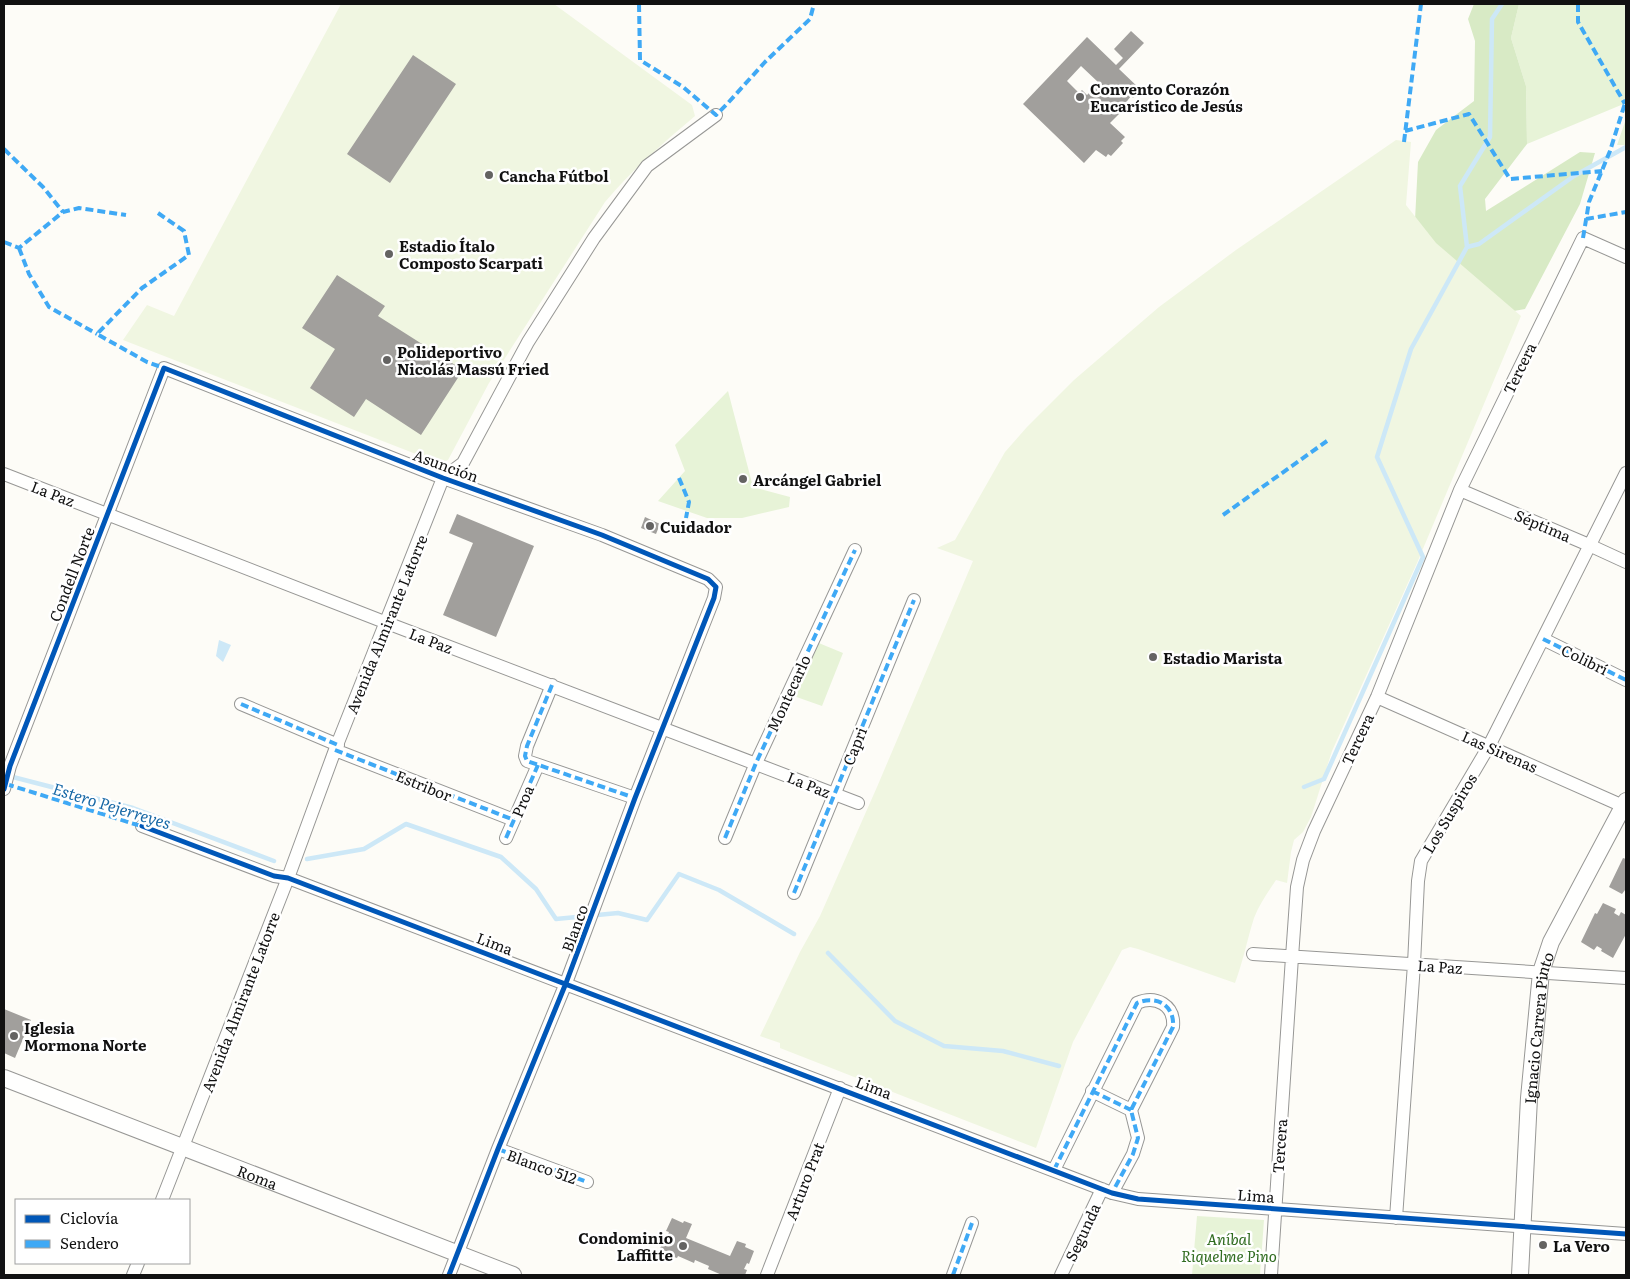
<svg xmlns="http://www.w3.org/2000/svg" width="1630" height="1279" font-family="Literata,serif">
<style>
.green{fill:#e7f3d7}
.forest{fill:#d8eac5}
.pitch{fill:#f0f6e1}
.water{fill:#cde8f7}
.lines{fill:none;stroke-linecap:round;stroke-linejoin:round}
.stream{stroke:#cde8f7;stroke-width:4.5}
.building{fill:#a19f9c;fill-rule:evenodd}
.minor-casing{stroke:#979795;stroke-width:14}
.tertiary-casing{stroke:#979795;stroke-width:18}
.minor{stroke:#fffffe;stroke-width:12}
.tertiary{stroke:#fffffe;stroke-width:16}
.quiet{stroke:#3fa9f5;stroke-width:4;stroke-dasharray:8 4;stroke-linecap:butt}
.cycleway-casing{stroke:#fff;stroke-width:8}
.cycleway{stroke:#0057b8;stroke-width:5}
.poi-dot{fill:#646362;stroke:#fff;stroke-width:2}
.labels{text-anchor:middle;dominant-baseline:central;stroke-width:5;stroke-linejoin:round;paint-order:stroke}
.poi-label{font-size:15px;font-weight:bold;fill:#111;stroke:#fff;text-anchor:start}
.street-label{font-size:15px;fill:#111;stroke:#fff}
.park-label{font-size:15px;font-style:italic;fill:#2f6b1f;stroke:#fff}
.water-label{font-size:16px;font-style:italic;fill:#1768a6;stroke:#fff}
</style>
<rect width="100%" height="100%" fill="#fdfcf7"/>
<path class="green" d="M 1519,4 L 1626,4 L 1626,103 L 1527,144 L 1526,86 L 1511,38 Z
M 1626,119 L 1626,145 L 1617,145 Z
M 728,391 L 753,487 L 790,497 L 789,507 L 742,518 L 707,518 L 658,501 L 685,471 L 675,445 Z
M 809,639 L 843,653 L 822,706 L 788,694 Z
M 1197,1216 L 1264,1220 L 1260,1275 L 1192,1275 Z"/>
<path class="forest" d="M 1474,4 L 1519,4 L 1511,38 L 1526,86 L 1527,144 L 1485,199 L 1486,211 L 1580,152 L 1595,153 L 1580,204 L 1525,309 L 1464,320 L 1415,220 L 1418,162 L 1436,130 L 1474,101 L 1475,41 L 1468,19 Z"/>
<path class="pitch" d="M 341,4 L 554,4 L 692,105 L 695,116 C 663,143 632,170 605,202 L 489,383 L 448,460 L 439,463 L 123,340 L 147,305 L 174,316 Z
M 1396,140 L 1411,142 L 1406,205 L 1436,243 L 1521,316 L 1417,563 L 1332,751 L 1311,817 L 1303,832 L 1294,840 L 1291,852 L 1287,883 L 1276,880 C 1268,892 1259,905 1254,918 C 1247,940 1243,962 1235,983 L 1138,949 L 1130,947 L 1122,950 L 1073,1042 L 1036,1148 L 780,1048 L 780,1043 L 760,1036 L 800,952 L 820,916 L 877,787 L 973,561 L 937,548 L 955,540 L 1005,452 L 1027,427 L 1074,380 L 1159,307 L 1236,250 Z"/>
<path class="water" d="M 219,640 L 231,645 L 223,662 L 216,656 Z"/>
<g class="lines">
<path class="stream" d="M 1467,247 L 1479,244 L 1574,176 L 1626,147
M 9,776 L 133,808 L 274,861
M 1304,787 L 1324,779 L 1423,557 L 1377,457 L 1411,349 L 1467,247 L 1460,186 L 1490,137 L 1492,19 L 1502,4
M 307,859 L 364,849 L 406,824 L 501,857 L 536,889 L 556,919 L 618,913 L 647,920 L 679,874 L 719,890 L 794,934
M 828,953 L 895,1021 L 944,1046 L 1003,1051 L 1059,1066"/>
</g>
<path class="building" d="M 1131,31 L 1144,43 L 1119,69 L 1141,90 L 1133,98 L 1131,96 L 1124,105 L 1126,107 L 1110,123 L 1125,137 L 1121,141 L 1123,143 L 1111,156 L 1108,154 L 1106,157 L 1096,150 L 1084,163 L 1023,104 L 1087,37 L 1116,65 L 1123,58 L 1114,49 ZM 1081,66 L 1099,83 L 1087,95 L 1082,90 L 1079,93 L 1067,81 Z
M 413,55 L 456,84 L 390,183 L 347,154 Z
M 337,275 L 385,306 L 378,316 L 463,370 L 421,435 L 366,399 L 354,417 L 310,388 L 335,349 L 302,328 Z
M 457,514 L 534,546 L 496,637 L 443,615 L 473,543 L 449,533 Z
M 645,517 L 660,524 L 656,534 L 641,528 Z
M 1623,858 L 1626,859 L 1626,891 L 1625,890 L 1622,894 L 1609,887 Z
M 1603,903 L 1616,909 L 1614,913 L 1619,916 L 1621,912 L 1626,915 L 1626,934 L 1613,958 L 1601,951 L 1602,949 L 1597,946 L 1594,950 L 1581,942 L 1595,913 L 1597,914 Z
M 4,1009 L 31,1020 L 15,1058 L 4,1053 Z
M 672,1218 L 683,1223 L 684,1221 L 692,1224 L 686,1238 L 730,1256 L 737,1241 L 746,1244 L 745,1247 L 754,1251 L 749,1264 L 747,1263 L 744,1269 L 747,1270 L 745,1275 L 722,1275 L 708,1269 L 709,1266 L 695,1260 L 694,1263 L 678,1256 L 677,1258 L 671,1256 L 671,1254 L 660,1249 L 665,1236 L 667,1237 L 669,1232 L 666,1231 Z"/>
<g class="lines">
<defs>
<path id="minor" d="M 4,474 L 387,623 L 858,803
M 1460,490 L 1589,545 L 1626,562
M 1543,639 L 1626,680
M 552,685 L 527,746 L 525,756 L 527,761 L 635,798
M 1377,697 L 1623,806
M 241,704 L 338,745
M 335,750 L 514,820
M 4,789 L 10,766 L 164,368 L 443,478 L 602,535 L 708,579 L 716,587 L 714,598 L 635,798 L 566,983 L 498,1149 L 449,1275
M 142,826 L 274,876 L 288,878 L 1112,1193 L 1138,1199 L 1626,1234
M 506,838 L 538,765
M 725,838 L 756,763 L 855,550
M 794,893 L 914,600
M 1253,954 L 1626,978
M 1092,1091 L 1131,1110
M 498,1149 L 587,1182
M 1054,1170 L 1137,1003 C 1156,995 1175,1005 1173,1027 L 1131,1110 L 1138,1138 L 1133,1154 L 1112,1193
M 162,1200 L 288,878 L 335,750 L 443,478 L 463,463 L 528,342 L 594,238 L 647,166 L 716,115
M 1396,1218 L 1414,964 L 1418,881 L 1421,861 L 1489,746 L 1626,473
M 133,1275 L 138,1263
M 767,1275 L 840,1088
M 953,1275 L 972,1223
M 1061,1275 L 1102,1189
M 1271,1275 L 1292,957 L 1297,887 L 1303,860 L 1314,831 L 1377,697 L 1460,490 L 1583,238 L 1626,257"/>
<g id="tertiary">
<path id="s1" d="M 4,1078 L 513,1275"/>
<path id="s2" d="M 1520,1275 L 1529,1098 L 1541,972 L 1551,942 L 1626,801"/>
</g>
</defs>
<use href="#minor" class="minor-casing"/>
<use href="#tertiary" class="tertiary-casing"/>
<use href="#minor" class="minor"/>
<use href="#tertiary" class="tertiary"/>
<path class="quiet" d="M 639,4 L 640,60 L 683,87 L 716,115 L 727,104 L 765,62 L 810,19 L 814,4
M 1578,4 L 1578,22 L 1625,104
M 1405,131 L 1469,114 L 1510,179 L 1602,171
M 1404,142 L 1421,4
M 4,149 L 43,187 L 63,212
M 158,213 L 184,231 L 189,255 L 142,288 L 97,334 L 147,362 L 164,368
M 1586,219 L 1626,212
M 1583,238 L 1589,202 L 1610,151 L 1626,100
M 4,242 L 19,248 L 63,212 L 79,208 L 126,215
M 19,248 L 29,274 L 49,307 L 97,334
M 679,478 L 689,502 L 686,518
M 1223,515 L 1327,441
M 1543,639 L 1626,680
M 552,685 L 527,746 L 525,756 L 527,761 L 635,798
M 241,704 L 338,745
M 335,750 L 514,820
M 6,784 L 144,827
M 506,838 L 538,765
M 725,838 L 756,763 L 855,550
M 794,893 L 914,600
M 1092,1091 L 1131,1110
M 498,1149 L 587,1182
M 1054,1170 L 1137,1003 C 1156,995 1175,1005 1173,1027 L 1131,1110 L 1138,1138 L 1133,1154 L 1112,1193
M 953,1275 L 972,1223"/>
<defs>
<path id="cycleway" d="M 4,789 L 10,766 L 164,368 L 443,478 L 602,535 L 708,579 L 716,587 L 714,598 L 635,798 L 566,983 L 498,1149 L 449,1275
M 142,826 L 274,876 L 288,878 L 1112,1193 L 1138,1199 L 1626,1234"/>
</defs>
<use href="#cycleway" class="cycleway-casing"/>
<use href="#cycleway" class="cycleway"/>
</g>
<g class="poi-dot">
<circle cx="1080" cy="97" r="5"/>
<circle cx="489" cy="175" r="5"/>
<circle cx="389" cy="254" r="5"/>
<circle cx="387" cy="360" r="5"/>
<circle cx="743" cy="479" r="5"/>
<circle cx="650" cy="526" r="5"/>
<circle cx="1153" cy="657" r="5"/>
<circle cx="14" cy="1036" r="5"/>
<circle cx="1543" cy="1245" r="5"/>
<circle cx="683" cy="1246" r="5"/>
</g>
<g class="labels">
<g class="poi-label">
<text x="1090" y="88">Convento Corazón<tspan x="1090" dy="17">Eucarístico de Jesús</tspan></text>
<text x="499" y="175">Cancha Fútbol</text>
<text x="399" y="245">Estadio Ítalo<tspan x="399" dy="17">Composto Scarpati</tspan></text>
<text x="397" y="351">Polideportivo<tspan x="397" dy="17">Nicolás Massú Fried</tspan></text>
<text x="753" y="479">Arcángel Gabriel</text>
<text x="660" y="526">Cuidador</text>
<text x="1163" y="657">Estadio Marista</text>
<text x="24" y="1027">Iglesia<tspan x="24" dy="17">Mormona Norte</tspan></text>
<text x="673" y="1237" text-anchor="end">Condominio<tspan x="673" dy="17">Laffitte</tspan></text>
<text x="1553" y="1245">La Vero</text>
</g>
<g class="street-label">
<text transform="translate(1519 368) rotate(-64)">Tercera</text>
<text transform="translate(446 465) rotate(20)">Asunción</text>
<text transform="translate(53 493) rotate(21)">La Paz</text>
<text transform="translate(1543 525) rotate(23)">Séptima</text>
<text transform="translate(71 574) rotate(-69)">Condell Norte</text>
<text transform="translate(386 624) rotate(-68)">Avenida Almirante Latorre</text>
<text transform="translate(431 640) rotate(21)">La Paz</text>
<text transform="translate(1585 659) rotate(26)">Colibrí</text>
<text transform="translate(788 693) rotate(-65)">Montecarlo</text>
<text transform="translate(1357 739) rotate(-65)">Tercera</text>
<text transform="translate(854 746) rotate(-68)">Capri</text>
<text transform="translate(1500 751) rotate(24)">Las Sirenas</text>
<text transform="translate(809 784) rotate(22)">La Paz</text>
<text transform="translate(424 785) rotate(22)">Estribor</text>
<text transform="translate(522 801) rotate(-67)">Proa</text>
<text transform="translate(1449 813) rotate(-59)">Los Suspiros</text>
<text transform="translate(574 928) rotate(-70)">Blanco</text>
<text transform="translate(495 943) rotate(21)">Lima</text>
<text transform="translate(1440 966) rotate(4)">La Paz</text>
<text transform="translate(240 1002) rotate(-69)">Avenida Almirante Latorre</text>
<text stroke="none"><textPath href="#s2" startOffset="248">Ignacio Carrera Pinto</textPath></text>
<text transform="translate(874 1087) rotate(21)">Lima</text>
<text transform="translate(1279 1146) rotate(-86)">Tercera</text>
<text transform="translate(542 1166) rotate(20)">Blanco 512</text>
<text stroke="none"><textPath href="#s1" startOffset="272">Roma</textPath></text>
<text transform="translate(804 1181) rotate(-69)">Arturo Prat</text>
<text transform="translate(1256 1195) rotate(4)">Lima</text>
<text transform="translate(1082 1232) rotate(-65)">Segunda</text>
</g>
<g class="park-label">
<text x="1229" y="1238">Aníbal<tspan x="1229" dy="17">Riquelme Pino</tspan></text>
</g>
<g class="water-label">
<text transform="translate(112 805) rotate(17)">Estero Pejerreyes</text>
</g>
</g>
<rect width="1630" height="1279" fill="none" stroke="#111111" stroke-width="10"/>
<rect x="15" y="1199" width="175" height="65" fill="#ffffff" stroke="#a0a0a0"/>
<rect x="25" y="1215" width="25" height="8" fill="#0057b8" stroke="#a0a0a0"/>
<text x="60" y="1224" font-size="15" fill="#111111">Ciclovía</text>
<rect x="25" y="1240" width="25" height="8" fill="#3fa9f5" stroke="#a0a0a0"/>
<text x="60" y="1249" font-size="15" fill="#111111">Sendero</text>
</svg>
